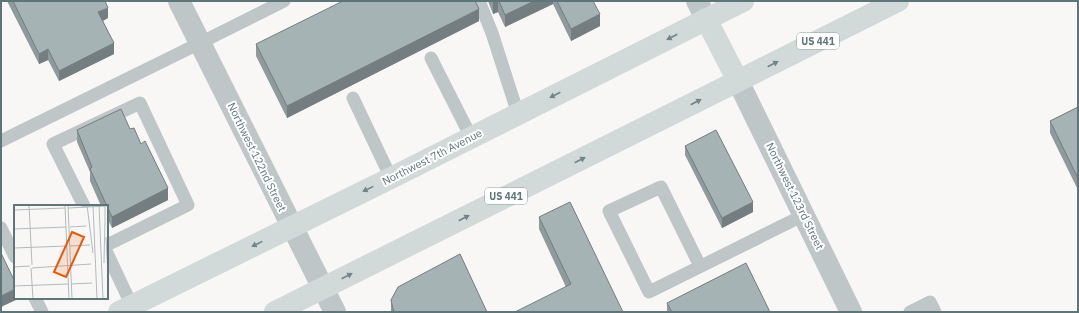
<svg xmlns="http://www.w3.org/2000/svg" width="1079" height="313" font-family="'IBM Plex Sans',sans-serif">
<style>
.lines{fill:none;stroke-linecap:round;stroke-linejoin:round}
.lane{stroke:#bfc6c8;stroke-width:13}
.street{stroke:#bfc6c8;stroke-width:22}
.primary{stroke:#d2d9d9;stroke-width:22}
.wall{fill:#8f9a9c}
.shaded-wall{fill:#747d7f}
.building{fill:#a6b3b5;stroke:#747d7f}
.oneway{fill:#6f8588}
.labels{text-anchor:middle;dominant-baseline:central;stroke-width:4;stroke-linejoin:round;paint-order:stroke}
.shield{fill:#fff;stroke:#8e9fa2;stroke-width:1}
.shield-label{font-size:10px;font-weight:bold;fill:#5e767a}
.street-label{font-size:11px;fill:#5e767a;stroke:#fff}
.inset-road{fill:none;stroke:#b1bbbd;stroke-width:1}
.view{fill:#e8590c;fill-opacity:0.15;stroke:#e8590c;stroke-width:2}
.inset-edge{fill:none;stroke:#5e767a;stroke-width:2}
</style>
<rect width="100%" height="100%" fill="#f8f7f5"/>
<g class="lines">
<path class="lane" d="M 479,1 L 492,33 L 518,114
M 431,58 L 471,137
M 353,98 L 391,178
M 1,141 L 200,43 L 284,1
M 84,206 L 53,144 L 140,103 L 188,205 L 107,245
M 1,228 L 15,257
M 107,253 L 132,306
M 700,266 L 661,187 L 609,211 L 649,292 L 804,215
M 35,298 L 42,312
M 910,312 L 930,302 L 935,312"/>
<path class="street" d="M 179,1 L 335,312
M 697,1 L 706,19
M 738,81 L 851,312"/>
<path class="primary" d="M 706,19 L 738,81
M 119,312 L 391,178 L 743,1
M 275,312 L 898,1"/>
</g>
<path class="wall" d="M 7,1 L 105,1 L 108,18 L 103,21 L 114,54 L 59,81 L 48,60 L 39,64 Z
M 488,1 L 593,1 L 600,26 L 571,41 L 553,4 L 505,27 L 498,12 L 493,14 Z
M 479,21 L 287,118 L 256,56 L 256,44 Z
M 1078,107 L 1078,190 L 1050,133 L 1050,121 Z
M 130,129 L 141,144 L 168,200 L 112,228 L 107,218 L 107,206 L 101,206 L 90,181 L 90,172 L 77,142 L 77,130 Z
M 685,146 L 753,212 L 722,228 L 685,155 Z
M 539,217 L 623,312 L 566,287 L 539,229 Z
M 391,300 L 487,312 L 391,312 Z
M 667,303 L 770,312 L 667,312 Z"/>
<path class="shaded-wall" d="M 496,1 L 498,1 L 498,12 L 493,14 L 493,2 Z
M 534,1 L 553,1 L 553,4 L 505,27 L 505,15 Z
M 108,8 L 108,18 L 98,23 L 98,12 Z
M 479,9 L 479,21 L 287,118 L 287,106 Z
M 600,14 L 600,26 L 571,41 L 571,29 Z
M 114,43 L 114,54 L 59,81 L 59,71 Z
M 48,49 L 48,60 L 39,64 L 39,54 Z
M 168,188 L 168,200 L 112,228 L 112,217 Z
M 753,202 L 753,212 L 722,228 L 722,218 Z
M 15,289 L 15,298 L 18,298 L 18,299 L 1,307 L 1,296 Z"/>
<path class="building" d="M 13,1 L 105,1 L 108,8 L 98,12 L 114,43 L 59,71 L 48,49 L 39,54 Z
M 343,1 L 475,1 L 479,9 L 287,106 L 256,44 Z
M 499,1 L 534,1 L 505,15 Z
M 557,1 L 593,1 L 600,14 L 571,29 Z
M 1078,107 L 1078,178 L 1050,121 Z
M 121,109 L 130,129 L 134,128 L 141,144 L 145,141 L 168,188 L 112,217 L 90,169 L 92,167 L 77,130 Z
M 716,130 L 753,202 L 722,218 L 685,146 Z
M 570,202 L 623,312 L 515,312 L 571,284 L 539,217 Z
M 1,253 L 15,282 L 15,289 L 1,296 Z
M 460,254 L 487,312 L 395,312 L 393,309 L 391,300 L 398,287 Z
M 746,263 L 770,312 L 672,312 L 667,303 Z"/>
<defs><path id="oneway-solid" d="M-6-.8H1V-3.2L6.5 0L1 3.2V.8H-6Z"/></defs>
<g class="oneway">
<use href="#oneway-solid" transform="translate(672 37) rotate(153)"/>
<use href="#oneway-solid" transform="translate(773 64) rotate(-27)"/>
<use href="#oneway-solid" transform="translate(555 95) rotate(153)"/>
<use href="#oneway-solid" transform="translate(696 102) rotate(-27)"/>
<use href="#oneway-solid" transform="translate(580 160) rotate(-27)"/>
<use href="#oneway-solid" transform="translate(368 189) rotate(154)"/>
<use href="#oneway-solid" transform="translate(464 218) rotate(-27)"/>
<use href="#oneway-solid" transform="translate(257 244) rotate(154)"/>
<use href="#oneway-solid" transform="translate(347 276) rotate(-27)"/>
</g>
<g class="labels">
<g class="shield">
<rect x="797" y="33" width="42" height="16" rx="3"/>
<rect x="485" y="188" width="42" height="16" rx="3"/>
</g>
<g class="shield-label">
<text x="818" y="41">US 441</text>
<text x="506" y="196">US 441</text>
</g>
<g class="street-label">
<text transform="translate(257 157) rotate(64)">Northwest 122nd Street</text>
<text transform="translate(432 157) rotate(-27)">Northwest 7th Avenue</text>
<text transform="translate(795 196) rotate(64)">Northwest 123rd Street</text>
</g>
</g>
<g transform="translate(14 205)">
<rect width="94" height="94" fill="#f8f7f5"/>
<path class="inset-road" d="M 15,0 L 18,60M 51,0 L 55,94M 54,0 L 58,94M 73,0 L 79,48M 79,0 L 83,94M 85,0 L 89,94M 91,1 L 91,15M 67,2 L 87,0M 54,3 L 94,1M 0,5 L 51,3M 56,22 L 72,21M 0,24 L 52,22M 92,32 L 94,71M 56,41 L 76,40M 0,43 L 53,41M 90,58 L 91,15M 0,62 L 16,61M 17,63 L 19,94M 18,63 L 77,59M 57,79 L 78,78M 0,81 L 54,79"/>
<path class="view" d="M 58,27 L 70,32 L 52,72 L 40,67 Z"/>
<rect width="94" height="94" class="inset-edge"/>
</g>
<rect width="1079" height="313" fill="none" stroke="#5e767a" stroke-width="4"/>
</svg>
